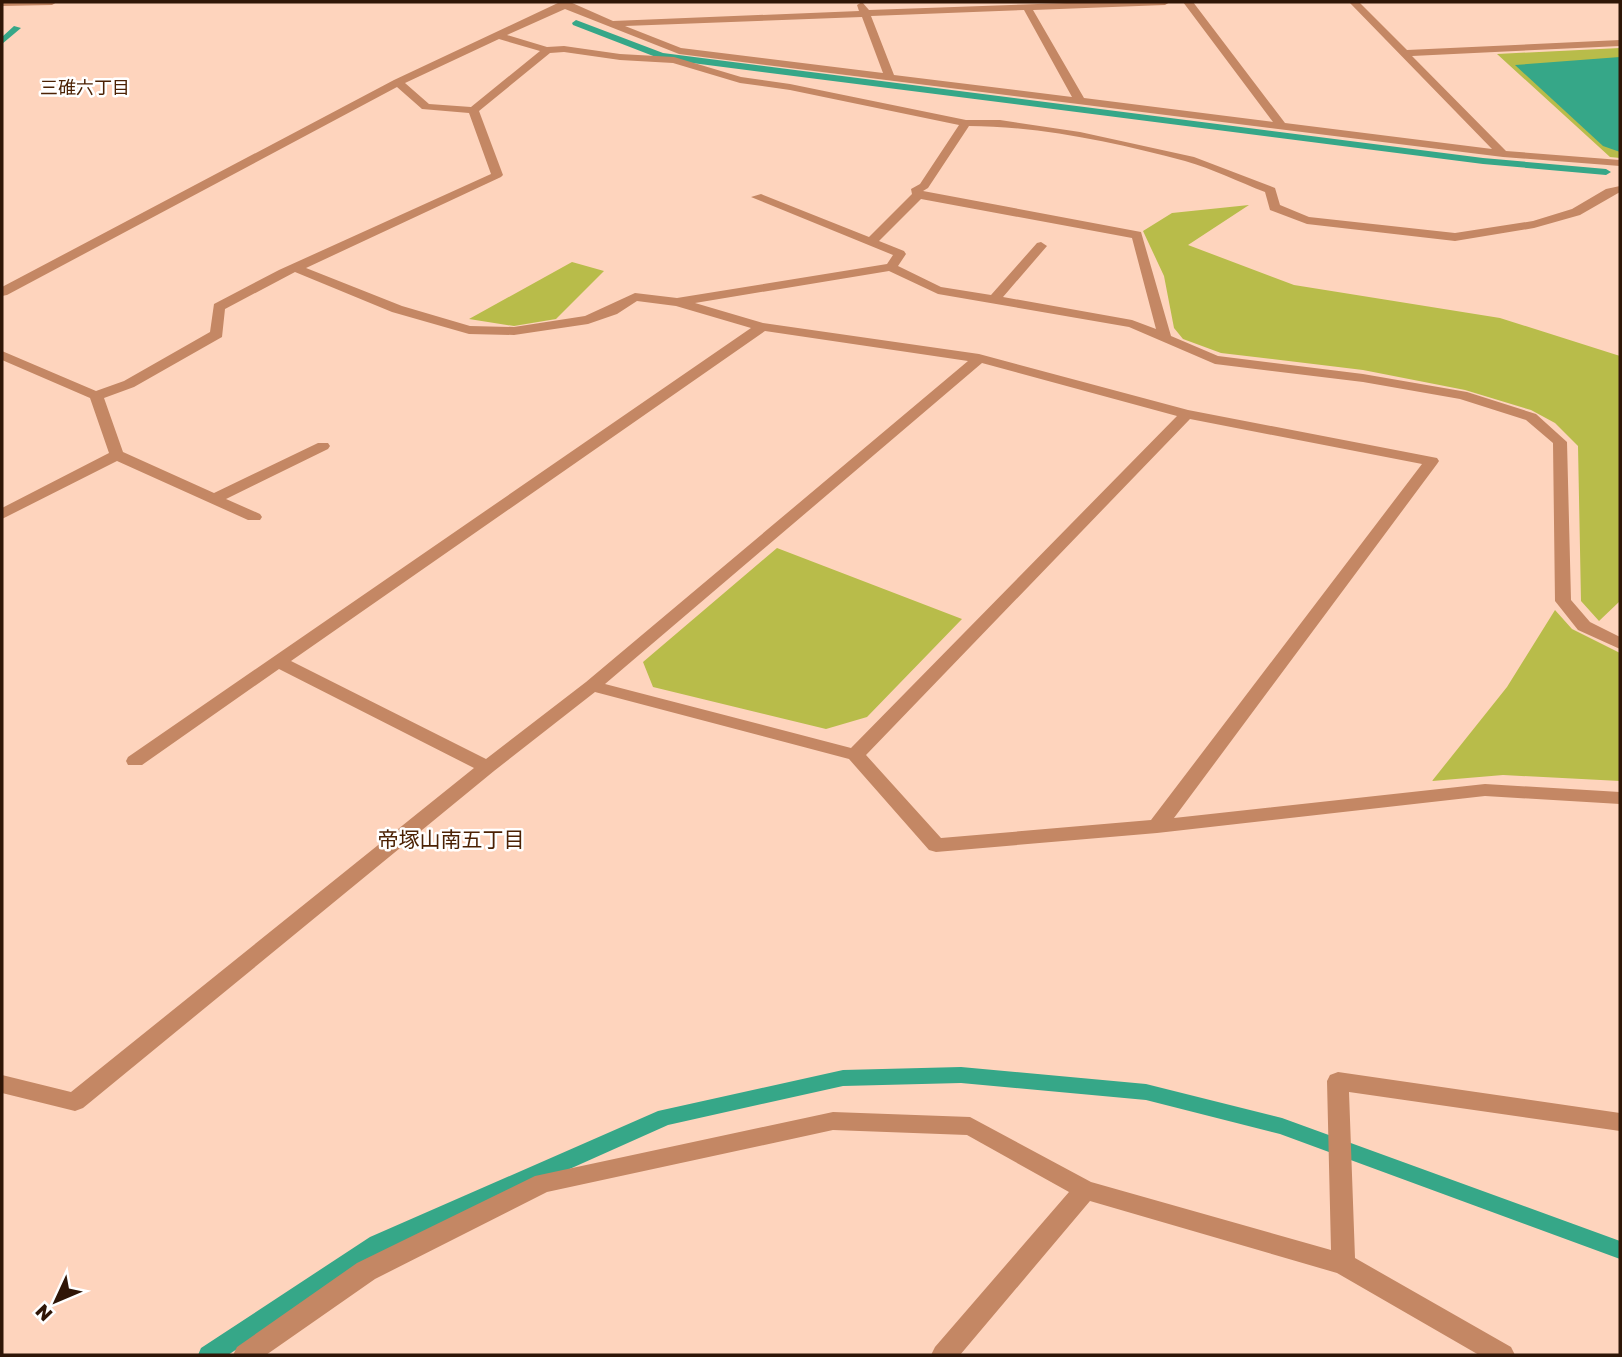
<svg xmlns="http://www.w3.org/2000/svg" width="1622" height="1357" font-family="'Golos Text','Noto Sans JP',sans-serif">
<style>
.green{fill:#b8bc4a}
.water{fill:#36a788}
.lines{fill:none;stroke-linecap:round;stroke-linejoin:round}
.stream{fill:#36a788;fill-rule:evenodd}
.minor{fill:#c48764;fill-rule:evenodd}
.tertiary{fill:#c48764;fill-rule:evenodd}
.labels{text-anchor:middle;dominant-baseline:central;stroke-width:5;stroke-linejoin:round;paint-order:stroke}
.far-neighbourhood-label{font-size:18px;fill:#4c2204;stroke:#fff}
.neighbourhood-label{font-size:21px;fill:#4c2204;stroke:#fff}
</style>
<rect width="100%" height="100%" fill="#fed4bd"/>
<path class="green" d="M 1620,48 L 1620,158 L 1610,157 L 1497,54 Z
M 1249,205 L 1188,245 L 1294,285 L 1500,318 L 1620,356 L 1620,601 L 1599,621 L 1581,601 L 1578,446 L 1555,423 L 1531,410 L 1465,390 L 1363,370 L 1221,353 L 1183,339 L 1174,328 L 1164,276 L 1143,231 L 1172,213 Z
M 572,262 L 604,271 L 556,319 L 514,326 L 469,319 Z
M 777,548 L 962,619 L 867,717 L 826,729 L 653,687 L 643,662 Z
M 1555,610 L 1572,629 L 1620,653 L 1620,781 L 1503,775 L 1432,781 L 1507,687 Z"/>
<path class="water" d="M 1620,57 L 1620,152 L 1603,146 L 1515,65 Z"/>
<g class="lines">
<path class="stream" d="M 576,20 L 663,53 L 1483,158 L 1606,169 L 1611,172 L 1606,175 L 1483,164 L 661,59 L 573,25 L 572,23 Z
M 14,26 L 21,28 L 2,44 L 2,37 Z
M 961,1067 L 1146,1084 L 1282,1118 L 1620,1241 L 1620,1259 L 1280,1134 L 1146,1100 L 961,1083 L 843,1086 L 668,1125 L 386,1251 L 228,1355 L 198,1355 L 201,1348 L 370,1237 L 658,1111 L 843,1070 Z"/>
<path class="minor" d="M 560,2 L 570,2 L 613,21 L 859,11 L 857,5 L 862,2 L 869,10 L 1096,2 L 1170,2 L 1165,5 L 1033,10 L 1084,98 L 1273,122 L 1183,2 L 1193,2 L 1285,123 L 1492,149 L 1349,2 L 1359,2 L 1407,50 L 1620,40 L 1620,46 L 1412,56 L 1506,151 L 1620,160 L 1620,166 L 1503,157 L 679,54 L 565,9 L 507,35 L 547,47 L 564,46 L 620,54 L 674,57 L 741,77 L 790,84 L 966,120 L 1000,120 L 1080,132 L 1194,157 L 1275,188 L 1280,205 L 1309,217 L 1455,233 L 1533,221 L 1572,209 L 1606,189 L 1620,186 L 1620,192 L 1580,215 L 1534,228 L 1455,241 L 1307,224 L 1270,210 L 1265,192 C 1239,182 1213,169 1185,161 C 1118,143 1039,126 969,126 L 928,188 L 923,191 L 1141,232 L 1171,336 L 1218,356 L 1363,374 L 1467,392 L 1536,414 L 1567,442 L 1571,600 L 1590,622 L 1620,637 L 1620,649 L 1578,630 L 1555,601 L 1553,443 L 1526,420 L 1460,399 L 1363,382 L 1215,364 L 1129,327 L 938,294 L 889,271 L 695,303 L 763,323 L 979,354 L 1188,410 L 1437,458 L 1439,461 L 1437,464 L 1174,818 L 1485,784 L 1620,792 L 1620,804 L 1485,796 L 1157,833 L 936,852 L 929,850 L 849,759 L 595,692 L 494,771 L 83,1108 L 75,1111 L 2,1093 L 2,1075 L 71,1092 L 474,768 L 279,669 L 142,765 L 128,765 L 126,761 L 128,757 L 751,328 L 676,306 L 637,301 L 617,314 L 588,324 L 514,335 L 469,334 L 392,312 L 295,272 L 225,309 L 222,337 L 134,387 L 104,398 L 123,452 L 214,493 L 318,443 L 328,443 L 330,446 L 328,449 L 226,499 L 260,514 L 262,517 L 260,520 L 248,520 L 117,461 L 2,519 L 2,508 L 109,453 L 90,398 L 2,360 L 2,351 L 96,391 L 124,381 L 210,332 L 214,304 L 279,270 L 491,174 L 469,113 L 422,109 L 397,87 L 7,295 L 2,296 L 2,287 L 394,80 ZM 1024,10 L 1072,97 L 894,75 L 871,16 ZM 862,17 L 883,73 L 681,48 L 625,26 ZM 499,39 L 540,51 L 471,107 L 429,104 L 405,83 ZM 564,52 L 620,60 L 673,63 L 740,83 L 790,90 L 959,125 L 920,184 L 911,189 L 912,194 L 869,237 L 761,194 L 751,197 L 893,255 L 887,264 L 677,298 L 635,293 L 585,316 L 514,327 L 470,326 L 402,306 L 306,268 L 501,177 L 503,175 L 479,111 L 550,53 ZM 921,199 L 1132,238 L 1156,329 L 1132,320 L 1003,297 L 1047,246 L 1041,242 L 1037,243 L 991,295 L 941,287 L 898,266 L 906,254 L 904,251 L 879,241 ZM 765,331 L 968,361 L 586,682 L 486,759 L 291,661 ZM 982,363 L 1177,416 L 851,748 L 605,684 ZM 1190,419 L 1422,464 L 1151,820 L 941,838 L 866,755 Z
M 1338,1072 L 1620,1113 L 1620,1131 L 1349,1092 L 1355,1258 L 1511,1347 L 1515,1355 L 1479,1355 L 1337,1273 L 1090,1201 L 960,1355 L 931,1355 L 935,1347 L 1069,1192 L 967,1135 L 833,1130 L 547,1192 L 375,1279 L 266,1355 L 233,1355 L 237,1347 L 357,1263 L 535,1176 L 833,1112 L 970,1117 L 1091,1182 L 1331,1250 L 1327,1081 L 1330,1075 Z"/>
<path class="tertiary" d="M 2,2 L 57,2 L 52,5 L 2,6 Z"/>
</g>
<g class="labels">
<g class="far-neighbourhood-label">
<text x="85" y="87">三碓六丁目</text>
</g>
<g class="neighbourhood-label">
<text x="451" y="839">帝塚山南五丁目</text>
</g>
</g>
<rect width="1622" height="1357" fill="none" stroke="#2f1607" stroke-width="7"/>
<g transform="translate(56 1301) rotate(226)" stroke="#ffffff" stroke-width="5" paint-order="stroke">
<path d="M0-5L12 26L0 18L-12 26Z" fill="#2f1607"/>
<text y="-10" font-size="19" font-weight="bold" text-anchor="middle" fill="#2f1607">N</text>
</g>
</svg>
